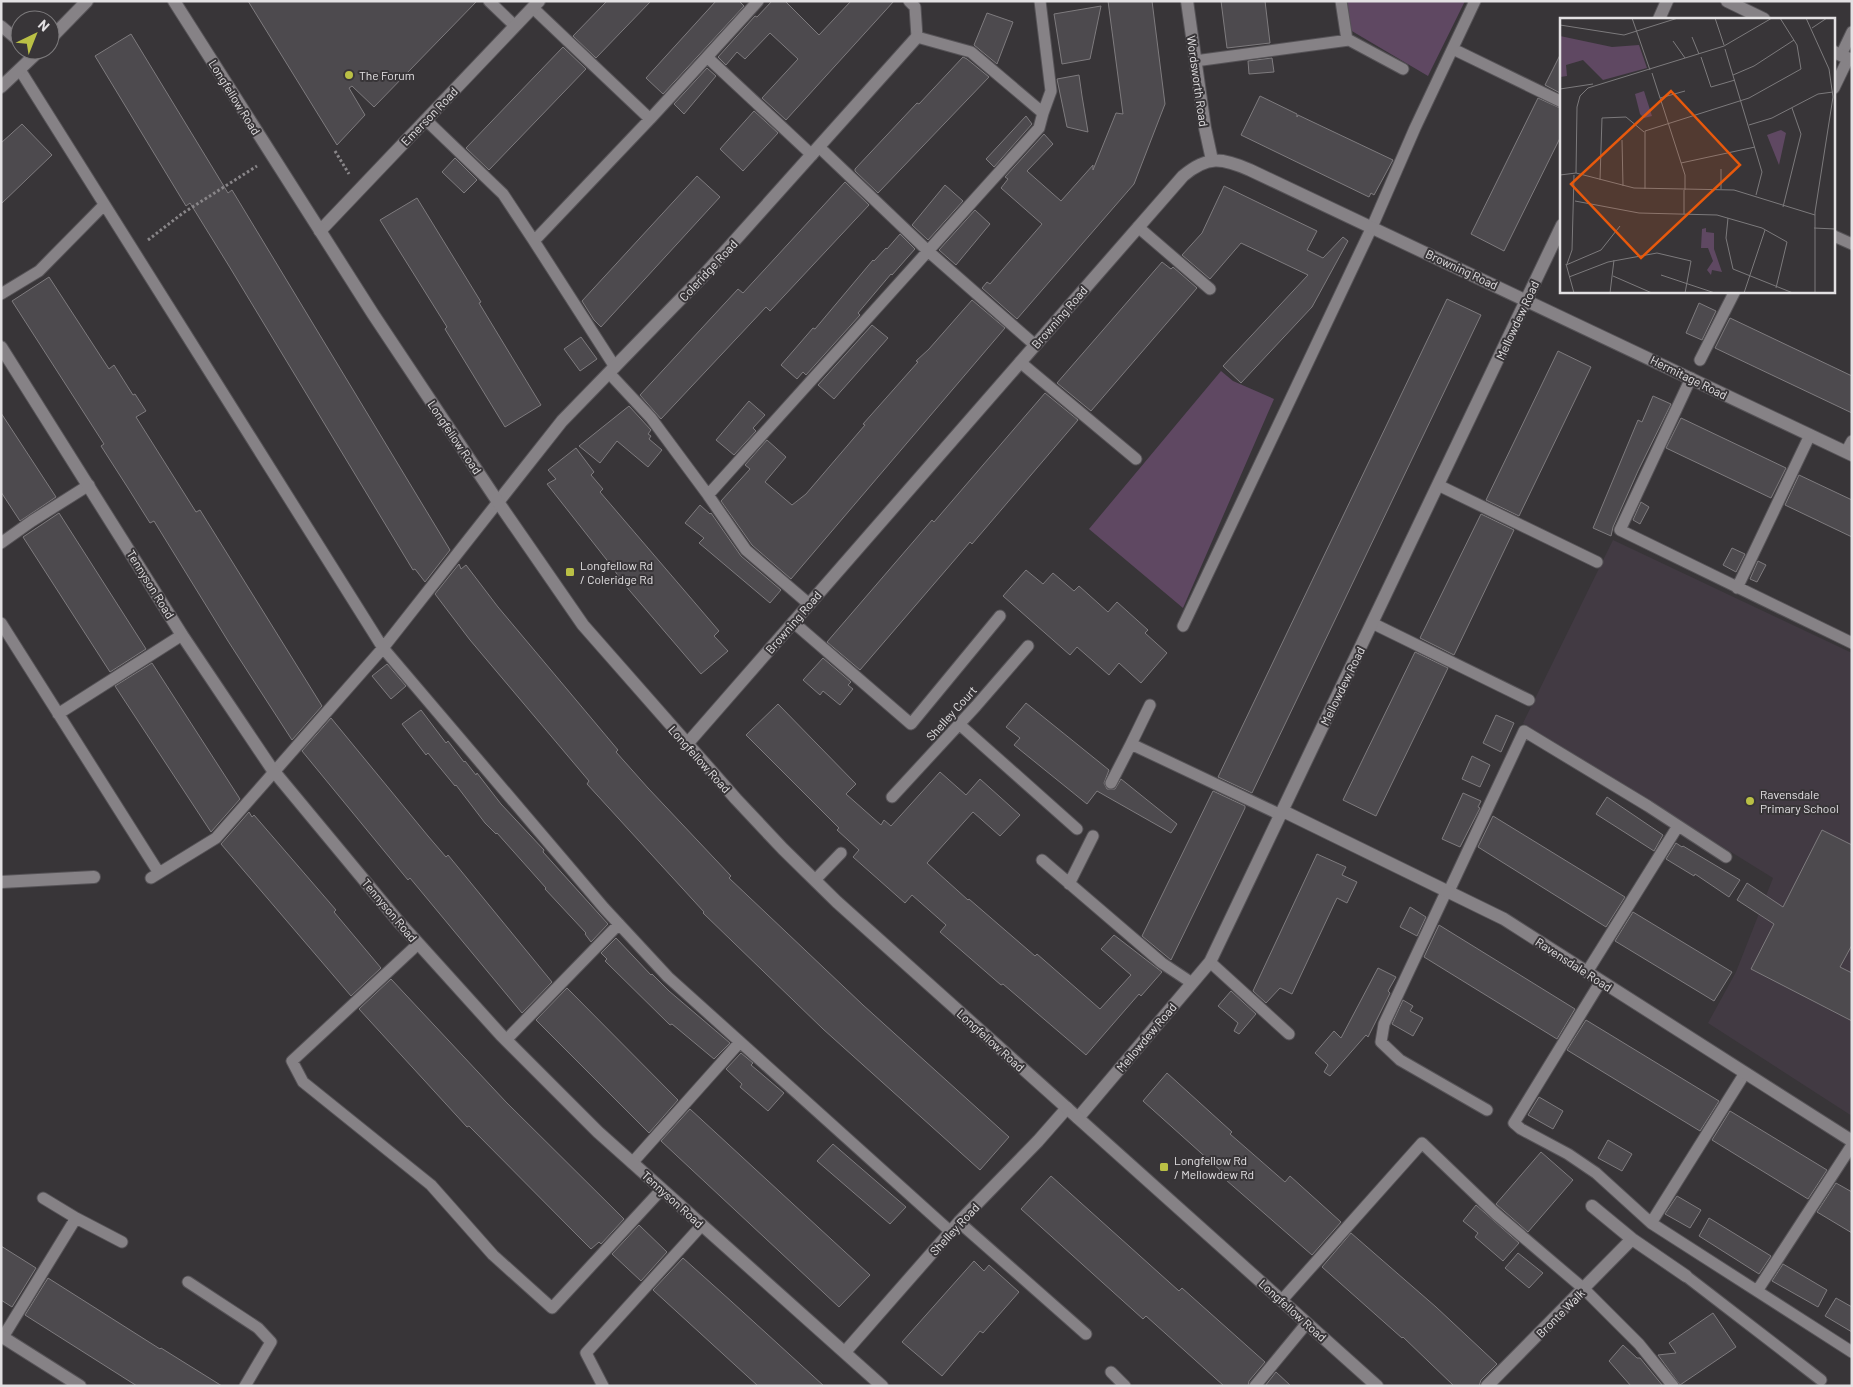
<svg xmlns="http://www.w3.org/2000/svg" width="1853" height="1387" font-family="Barlow,sans-serif">
<style>
.built{fill:#423a43}
.green{fill:#5f4862}
.building{fill:#4d4a4e;stroke:#7e7b7e}
.lines{fill:none;stroke-linecap:round;stroke-linejoin:round}
.lane-casing{stroke:#565357;stroke-width:13}
.street-casing{stroke:#565357;stroke-width:14}
.secondary-casing{stroke:#565357;stroke-width:14}
.path{stroke:#898689;stroke-width:3;stroke-dasharray:2.5 2.5;stroke-linecap:butt}
.lane{stroke:#868286;stroke-width:11}
.street{stroke:#868286;stroke-width:12}
.secondary{stroke:#868286;stroke-width:12}
.poi-dot{fill:#bac045;stroke:#383538;stroke-width:2}
.labels{text-anchor:middle;dominant-baseline:central;stroke-width:4;stroke-linejoin:round;paint-order:stroke}
.poi-label{font-size:12px;fill:#e3e1e3;stroke:#383538;text-anchor:start}
.street-label{font-size:12px;fill:#e3e1e3;stroke:#383538}
.inset-road{fill:none;stroke:#7c7a7c;stroke-width:1}
.view{fill:#e8590c;fill-opacity:0.15;stroke:#e8590c;stroke-width:2.5}
.inset-edge{fill:none;stroke:#e3e1e3;stroke-width:2.5}
</style>
<rect width="100%" height="100%" fill="#383538"/>
<path class="built" d="M 1613,540 L 1852,653 L 1852,1116 L 1708,1023 L 1736,972 L 1773,878 L 1523,723 Z"/>
<path class="green" d="M 1336,1 L 1465,1 L 1428,76 L 1340,24 Z
M 1221,371 L 1233,381 L 1274,399 L 1183,608 L 1089,529 Z"/>
<path class="building" d="M 248,1 L 477,1 L 374,107 L 352,86 L 349,88 L 365,115 L 337,145 Z
M 607,1 L 651,1 L 596,58 L 573,36 Z
M 716,1 L 739,1 L 744,6 L 663,94 L 646,78 Z
M 772,1 L 785,1 L 819,35 L 851,1 L 894,1 L 786,120 L 762,98 L 798,59 L 770,33 L 745,59 L 737,52 L 726,65 L 718,57 L 755,16 L 757,17 Z
M 1108,1 L 1152,1 L 1165,104 L 1134,184 L 1017,319 L 982,288 L 987,282 L 990,284 L 1042,224 L 1001,188 L 1008,179 L 1005,177 L 1044,134 L 1053,144 L 1027,171 L 1061,201 L 1093,165 L 1093,170 L 1116,113 L 1123,114 Z
M 1221,1 L 1265,1 L 1270,43 L 1227,48 Z
M 1101,6 L 1090,59 L 1062,64 L 1054,14 Z
M 987,13 L 1013,22 L 997,64 L 974,45 Z
M 131,34 L 228,193 L 232,190 L 450,550 L 425,582 L 415,569 L 413,570 L 229,266 L 190,203 L 186,206 L 95,56 Z
M 563,47 L 586,69 L 489,170 L 466,148 Z
M 1562,51 L 1562,94 L 1545,85 Z
M 963,57 L 967,59 L 989,77 L 878,193 L 855,171 L 855,169 L 917,103 L 919,104 Z
M 1272,58 L 1274,72 L 1249,74 L 1248,61 Z
M 707,68 L 716,76 L 684,114 L 674,104 Z
M 1079,75 L 1082,96 L 1088,132 L 1067,127 L 1057,79 Z
M 1260,96 L 1297,114 L 1297,117 L 1298,115 L 1393,160 L 1374,195 L 1371,193 L 1369,197 L 1241,135 Z
M 1538,98 L 1562,109 L 1562,134 L 1504,251 L 1471,234 Z
M 754,111 L 778,133 L 743,171 L 720,149 Z
M 1026,116 L 1032,124 L 994,167 L 986,159 Z
M 22,124 L 52,155 L 1,204 L 1,143 Z
M 455,158 L 477,180 L 464,193 L 442,172 Z
M 697,176 L 720,197 L 601,327 L 594,320 L 582,301 Z
M 845,182 L 869,205 L 770,311 L 766,307 L 661,419 L 640,395 L 738,289 L 743,293 Z
M 945,185 L 963,201 L 928,240 L 912,225 Z
M 1224,186 L 1317,231 L 1307,250 L 1323,258 L 1343,237 L 1348,241 L 1312,307 L 1241,383 L 1223,366 L 1308,275 L 1241,243 L 1210,279 L 1182,255 L 1202,233 Z
M 417,198 L 481,302 L 479,303 L 541,405 L 505,427 L 445,329 L 447,327 L 380,220 Z
M 975,210 L 990,224 L 956,265 L 939,250 Z
M 900,234 L 915,249 L 892,275 L 891,274 L 858,313 L 860,315 L 806,375 L 803,372 L 797,379 L 781,365 L 813,328 L 815,329 L 873,260 L 874,261 L 886,248 L 887,249 Z
M 1162,262 L 1171,269 L 1173,267 L 1197,288 L 1091,411 L 1057,383 Z
M 49,277 L 109,369 L 114,365 L 133,395 L 135,394 L 146,411 L 136,417 L 196,512 L 200,510 L 322,706 L 292,740 L 228,641 L 154,521 L 150,523 L 128,488 L 101,446 L 104,444 L 12,301 Z
M 1447,299 L 1481,315 L 1252,793 L 1218,777 Z
M 972,300 L 1005,328 L 791,579 L 752,545 L 721,501 L 750,469 L 745,465 L 767,440 L 786,457 L 765,482 L 792,505 L 806,494 L 865,425 L 863,424 L 918,362 L 916,361 L 929,349 Z
M 1699,303 L 1716,311 L 1702,340 L 1686,333 Z
M 1730,318 L 1852,376 L 1852,413 L 1715,348 Z
M 872,325 L 888,338 L 834,399 L 818,385 Z
M 581,337 L 597,359 L 580,371 L 564,349 Z
M 1558,351 L 1591,367 L 1519,516 L 1486,500 Z
M 1045,393 L 1078,420 L 972,544 L 970,542 L 860,670 L 827,642 L 932,520 L 934,522 Z
M 1653,396 L 1671,404 L 1638,471 L 1613,527 L 1611,536 L 1593,528 L 1638,420 L 1642,422 Z
M 749,401 L 765,415 L 753,428 L 756,431 L 734,455 L 716,440 Z
M 629,406 L 651,430 L 648,434 L 651,436 L 649,439 L 662,450 L 648,467 L 617,441 L 600,463 L 579,446 Z
M 1,413 L 56,497 L 20,521 L 1,492 Z
M 1681,418 L 1786,468 L 1771,498 L 1666,448 Z
M 576,448 L 594,472 L 591,475 L 603,489 L 600,492 L 719,631 L 714,636 L 728,651 L 701,674 L 624,584 L 610,564 L 547,484 L 556,479 L 548,470 Z
M 1799,475 L 1852,500 L 1852,537 L 1785,505 Z
M 1641,502 L 1649,507 L 1640,524 L 1633,520 Z
M 700,505 L 710,514 L 711,513 L 741,556 L 781,590 L 770,603 L 699,543 L 704,538 L 685,523 Z
M 59,513 L 146,649 L 110,672 L 23,537 Z
M 1481,514 L 1514,530 L 1454,655 L 1420,638 Z
M 1732,548 L 1745,554 L 1736,572 L 1723,565 Z
M 1758,561 L 1766,565 L 1757,582 L 1750,579 Z
M 459,564 L 461,569 L 466,565 L 498,607 L 618,750 L 616,752 L 648,788 L 731,876 L 729,878 L 863,1005 L 1009,1137 L 980,1170 L 823,1029 L 703,913 L 704,912 L 587,784 L 589,781 L 470,640 L 435,594 Z
M 1026,570 L 1043,584 L 1053,573 L 1074,591 L 1079,586 L 1108,612 L 1117,602 L 1148,630 L 1145,633 L 1167,653 L 1141,683 L 1119,663 L 1109,675 L 1077,647 L 1070,655 L 1003,596 Z
M 1415,652 L 1448,668 L 1376,816 L 1343,800 Z
M 823,658 L 851,682 L 848,685 L 853,689 L 840,705 L 823,691 L 820,695 L 803,680 Z
M 152,663 L 240,799 L 211,832 L 115,686 Z
M 387,664 L 406,686 L 391,699 L 372,676 Z
M 1026,703 L 1109,770 L 1104,783 L 1107,789 L 1115,789 L 1121,779 L 1177,824 L 1171,833 L 1097,791 L 1087,804 L 1014,745 L 1020,738 L 1006,727 Z
M 778,704 L 856,784 L 846,794 L 881,825 L 884,820 L 891,826 L 940,772 L 966,795 L 980,779 L 1020,815 L 1000,836 L 973,812 L 927,863 L 968,900 L 969,899 L 1035,956 L 1037,954 L 1100,1009 L 1131,975 L 1101,949 L 1114,935 L 1162,972 L 1141,996 L 1139,994 L 1086,1055 L 1003,984 L 1001,985 L 940,932 L 946,925 L 912,895 L 905,903 L 853,857 L 859,850 L 837,830 L 839,828 L 746,735 Z
M 421,710 L 446,743 L 448,741 L 464,762 L 465,761 L 476,775 L 477,773 L 501,804 L 544,850 L 543,852 L 608,924 L 591,942 L 585,934 L 586,933 L 545,889 L 546,888 L 497,833 L 496,834 L 485,823 L 456,785 L 455,786 L 428,753 L 426,755 L 402,724 Z
M 1496,715 L 1514,723 L 1501,752 L 1483,743 Z
M 331,718 L 428,836 L 446,857 L 448,855 L 552,982 L 522,1013 L 410,878 L 408,880 L 302,751 Z
M 1472,756 L 1490,765 L 1480,787 L 1462,779 Z
M 1213,791 L 1245,806 L 1245,808 L 1171,960 L 1142,936 Z
M 1463,793 L 1481,801 L 1478,807 L 1480,808 L 1460,847 L 1442,839 Z
M 1607,797 L 1663,835 L 1654,851 L 1596,814 Z
M 249,812 L 252,817 L 254,815 L 336,910 L 334,912 L 381,968 L 351,996 L 221,844 Z
M 1493,816 L 1625,897 L 1606,927 L 1478,847 Z
M 1822,830 L 1852,845 L 1852,945 L 1840,967 L 1852,973 L 1852,1021 L 1751,969 L 1774,924 L 1737,900 L 1747,883 L 1783,907 Z
M 1676,843 L 1682,847 L 1683,846 L 1740,880 L 1729,897 L 1695,874 L 1694,876 L 1666,859 Z
M 1317,854 L 1346,867 L 1342,875 L 1357,882 L 1347,903 L 1337,898 L 1292,994 L 1280,988 L 1266,1003 L 1253,991 Z
M 1410,907 L 1426,917 L 1417,936 L 1400,927 Z
M 1633,912 L 1732,972 L 1714,1001 L 1615,941 Z
M 1439,925 L 1575,1009 L 1557,1039 L 1424,957 Z
M 616,938 L 651,975 L 652,974 L 669,991 L 730,1043 L 714,1059 L 672,1024 L 670,1025 L 605,961 L 607,959 L 601,953 Z
M 1378,968 L 1396,977 L 1388,991 L 1390,993 L 1368,1037 L 1366,1035 L 1330,1076 L 1324,1072 L 1328,1065 L 1315,1053 L 1334,1031 L 1341,1038 Z
M 391,979 L 506,1102 L 624,1219 L 601,1244 L 599,1242 L 591,1249 L 577,1235 L 469,1126 L 467,1127 L 359,1009 Z
M 567,988 L 678,1100 L 649,1133 L 536,1020 Z
M 1231,991 L 1256,1014 L 1239,1034 L 1234,1031 L 1238,1023 L 1218,1006 Z
M 1403,1000 L 1413,1006 L 1410,1011 L 1423,1018 L 1413,1036 L 1392,1024 Z
M 1586,1020 L 1719,1101 L 1700,1131 L 1567,1050 Z
M 741,1053 L 753,1063 L 751,1065 L 784,1093 L 768,1111 L 740,1087 L 742,1084 L 726,1069 Z
M 1167,1073 L 1232,1132 L 1230,1134 L 1285,1182 L 1290,1176 L 1341,1222 L 1312,1255 L 1218,1173 L 1220,1170 L 1143,1101 Z
M 1539,1097 L 1563,1111 L 1553,1129 L 1528,1115 Z
M 690,1109 L 870,1275 L 839,1307 L 661,1141 Z
M 1730,1111 L 1827,1170 L 1808,1199 L 1712,1140 Z
M 1608,1140 L 1632,1154 L 1622,1171 L 1598,1158 Z
M 833,1144 L 906,1207 L 890,1224 L 817,1161 Z
M 1541,1152 L 1573,1180 L 1528,1232 L 1496,1204 Z
M 1051,1176 L 1179,1291 L 1182,1288 L 1265,1362 L 1249,1381 L 1248,1386 L 1224,1386 L 1146,1316 L 1143,1319 L 1021,1209 Z
M 1836,1183 L 1852,1192 L 1852,1233 L 1817,1212 Z
M 1677,1196 L 1701,1210 L 1690,1228 L 1665,1214 Z
M 1476,1205 L 1519,1243 L 1503,1261 L 1475,1237 L 1478,1233 L 1463,1221 Z
M 1709,1218 L 1771,1256 L 1759,1274 L 1699,1236 Z
M 639,1225 L 667,1252 L 641,1281 L 612,1254 Z
M 1351,1233 L 1436,1307 L 1497,1364 L 1481,1380 L 1479,1386 L 1454,1386 L 1403,1337 L 1402,1338 L 1322,1267 Z
M 1,1246 L 36,1268 L 12,1307 L 1,1300 Z
M 1518,1253 L 1543,1273 L 1529,1288 L 1505,1268 Z
M 683,1258 L 732,1302 L 824,1386 L 758,1386 L 653,1290 Z
M 974,1261 L 984,1271 L 989,1265 L 1019,1292 L 983,1333 L 980,1331 L 942,1376 L 902,1342 Z
M 1783,1264 L 1827,1290 L 1818,1307 L 1772,1281 Z
M 48,1278 L 160,1349 L 161,1348 L 222,1386 L 137,1386 L 25,1315 Z
M 1836,1298 L 1852,1307 L 1852,1332 L 1825,1316 Z
M 1713,1313 L 1736,1347 L 1680,1385 L 1658,1355 L 1676,1353 L 1669,1343 Z
M 1623,1345 L 1637,1358 L 1640,1358 L 1663,1386 L 1631,1386 L 1609,1361 Z
M 1276,1372 L 1291,1386 L 1265,1386 Z"/>
<g class="lines">
<defs>
<path id="lane" d="M 489,1 L 515,26
M 758,1 L 707,57 L 812,155
M 909,1 L 915,7 L 917,37 L 971,52 L 1043,113 L 1051,91 L 1040,1
M 1341,1 L 1347,40
M 533,8 L 650,119 L 707,57
M 1,26 L 20,42
M 1453,49 L 1562,102
M 1841,55 L 1852,32
M 1195,61 L 1349,40 L 1403,69
M 20,70 L 383,648 L 216,838 L 151,878
M 1834,88 L 1848,59
M 426,120 L 503,194 L 534,241 L 650,119
M 819,147 L 928,251 L 1039,128 L 1043,113
M 1138,227 L 1210,289
M 1834,236 L 1852,244
M 534,241 L 615,367
M 1,294 L 39,271 L 104,205
M 1700,360 L 1735,291
M 1020,362 L 1136,459
M 609,373 L 651,418 L 708,495 L 928,251 L 1035,345
M 1691,378 L 1620,530 L 1852,643
M 1846,452 L 1852,441
M 1438,485 L 1597,562
M 708,495 L 746,550 L 809,604
M 498,502 L 383,648 L 604,908 L 668,977 L 951,1232
M 1,543 L 32,521 L 89,485
M 1737,588 L 1810,435
M 793,622 L 911,724 L 1000,616
M 1,623 L 159,873
M 1372,623 L 1529,700
M 1183,626 L 1372,227 L 1415,128 L 1475,1
M 1150,705 L 1131,744 L 1281,815
M 58,714 L 182,635
M 959,724 L 1077,829
M 1111,783 L 1131,744
M 892,797 L 976,706 L 1028,646
M 1042,860 L 1162,963 L 1192,983
M 815,880 L 841,853
M 1069,884 L 1093,836
M 1446,892 L 1384,1024 L 1381,1042 L 1400,1060 L 1487,1110
M 1448,893 L 1524,731 L 1648,806 L 1726,857
M 418,944 L 292,1061 L 303,1082 L 431,1185 L 493,1255 L 552,1308 L 662,1189
M 1210,962 L 1289,1034
M 1587,972 L 1678,826
M 1601,981 L 1514,1123 L 1521,1129 L 1568,1154 L 1596,1173 L 1651,1223 L 1852,1352
M 506,1040 L 619,924
M 632,1163 L 740,1042
M 76,1218 L 122,1242
M 959,1222 L 1086,1334
M 1651,1223 L 1745,1073
M 1686,1276 L 1821,1380
M 188,1282 L 258,1328 L 271,1342 L 245,1386
M 1757,1291 L 1852,1145
M 1282,1300 L 1422,1143 L 1496,1214 L 1584,1289 L 1639,1344 L 1673,1386
M 3,1337 L 76,1218 L 43,1198
M 1111,1372 L 1125,1386
M 603,1386 L 586,1353 L 702,1225
M 1255,1386 L 1307,1323"/>
<path id="street" d="M 1187,1 L 1205,128 L 1212,160
M 1727,1 L 1764,19
M 1659,19 L 1667,1
M 1834,52 L 1852,60
M 320,231 L 539,1
M 1,347 L 182,635 L 272,769 L 398,921 L 501,1035 L 598,1132 L 882,1386
M 498,502 L 562,421 L 703,276 L 917,37
M 687,744 L 1183,176 C 1208,155 1222,158 1250,170 L 1852,455
M 1283,811 L 1504,919 L 1852,1141
M 1,882 L 94,877
M 1078,1118 L 1210,962 L 1562,225
M 1592,1206 L 1632,1239 L 1686,1276
M 1,1336 L 80,1386
M 845,1352 L 959,1222 L 1038,1141 L 1067,1108
M 1487,1386 L 1632,1239"/>
<path id="secondary" d="M 174,1 L 373,314 L 498,502 L 583,625 L 736,799 L 783,849 L 837,902 L 1377,1386
M 50,39 L 87,1
M 1,87 L 40,50"/>
</defs>
<use href="#lane" class="lane-casing"/>
<use href="#street" class="street-casing"/>
<use href="#secondary" class="secondary-casing"/>
<path class="path" d="M 335,151 L 349,174
M 148,240 L 183,213 L 257,166"/>
<use href="#lane" class="lane"/>
<use href="#street" class="street"/>
<use href="#secondary" class="secondary"/>
</g>
<g class="poi-dot">
<circle cx="349" cy="75" r="5"/>
<rect x="565" y="567" width="10" height="10" rx="2.5"/>
<circle cx="1750" cy="801" r="5"/>
<rect x="1159" y="1162" width="10" height="10" rx="2.5"/>
</g>
<g class="labels">
<g class="poi-label">
<text x="359" y="75">The Forum</text>
<text x="580" y="565">Longfellow Rd<tspan x="580" dy="14">/ Coleridge Rd</tspan></text>
<text x="1760" y="794">Ravensdale<tspan x="1760" dy="14">Primary School</tspan></text>
<text x="1174" y="1160">Longfellow Rd<tspan x="1174" dy="14">/ Mellowdew Rd</tspan></text>
</g>
<g class="street-label">
<text transform="translate(1198 81) rotate(82)">Wordsworth Road</text>
<text transform="translate(235 97) rotate(58)">Longfellow Road</text>
<text transform="translate(429 116) rotate(-46)">Emerson Road</text>
<text transform="translate(1462 269) rotate(25)">Browning Road</text>
<text transform="translate(708 270) rotate(-47)">Coleridge Road</text>
<text transform="translate(1059 317) rotate(-49)">Browning Road</text>
<text transform="translate(1517 320) rotate(-65)">Mellowdew Road</text>
<text transform="translate(1689 377) rotate(26)">Hermitage Road</text>
<text transform="translate(455 437) rotate(56)">Longfellow Road</text>
<text transform="translate(151 584) rotate(58)">Tennyson Road</text>
<text transform="translate(793 622) rotate(-49)">Browning Road</text>
<text transform="translate(1342 686) rotate(-64)">Mellowdew Road</text>
<text transform="translate(951 713) rotate(-48)">Shelley Court</text>
<text transform="translate(700 759) rotate(48)">Longfellow Road</text>
<text transform="translate(390 910) rotate(50)">Tennyson Road</text>
<text transform="translate(1574 964) rotate(33)">Ravensdale Road</text>
<text transform="translate(1146 1037) rotate(-50)">Mellowdew Road</text>
<text transform="translate(991 1040) rotate(42)">Longfellow Road</text>
<text transform="translate(673 1199) rotate(42)">Tennyson Road</text>
<text transform="translate(954 1229) rotate(-47)">Shelley Road</text>
<text transform="translate(1293 1310) rotate(42)">Longfellow Road</text>
<text transform="translate(1560 1313) rotate(-45)">Bronte Walk</text>
</g>
</g>
<g transform="translate(1560 18)">
<rect width="275" height="275" fill="#383538"/>
<path d="M 0,18 L 52,29 L 79,27 L 87,50 L 43,62 L 23,42 L 6,47 L 7,58 L 0,59 ZM 84,73 L 92,98 L 84,100 L 80,96 L 75,76 ZM 221,112 L 226,115 L 219,147 L 207,117 ZM 146,210 L 146,214 L 154,215 L 154,231 L 162,254 L 152,252 L 151,257 L 147,252 L 153,243 L 148,230 L 141,230 L 142,211 Z" fill="#5f4862"/>
<path class="inset-road" d="M 72,0 L 90,52M 155,0 L 164,27M 246,0 L 269,51 L 273,79 L 255,194 L 255,275M 0,7 L 64,17 L 118,0M 252,10 L 267,0M 132,19 L 139,36M 113,23 L 125,40M 165,31 L 202,154 L 196,177M 141,39 L 151,69 L 175,62M 92,55 L 125,157 L 125,172M 173,57 L 194,48 L 234,22M 0,71 L 33,66M 100,80 L 125,73M 189,107 L 212,100 L 258,76 L 273,74M 62,122 L 63,168M 121,145 L 195,129M 16,155 L 74,170 L 174,172 L 255,197M 0,157 L 16,155 L 17,89 L 20,78 L 28,70 L 164,28 L 212,0M 40,162 L 42,100 L 66,99 L 84,114M 85,171 L 85,113 L 189,80 L 241,51 L 237,27 L 220,0M 161,171 L 161,151M 124,172 L 124,196M 15,183 L 79,195 L 157,197 L 202,210 L 227,224 L 216,270M 223,189 L 241,116 L 232,90M 168,200 L 166,220 L 173,251 L 233,275M 254,210 L 275,211M 6,246 L 14,275M 7,246 L 12,232 L 14,157M 6,247 L 41,232 L 60,208M 101,257 L 155,275M 53,258 L 92,275M 9,259 L 48,244 L 97,235 L 131,243 L 125,275M 50,275 L 54,242M 184,275 L 205,212"/>
<path class="view" d="M 111,73 L 180,147 L 81,240 L 11,166 Z"/>
<rect width="275" height="275" class="inset-edge"/>
</g>
<rect width="1853" height="1387" fill="none" stroke="#e3e1e3" stroke-width="5"/>
<g transform="translate(35 35) rotate(43)"><circle r="24" fill="#383538" stroke="#7c7a7c"/>
<path d="M0-4L9 19L0 12L-9 19Z" fill="#bac045"/>
<text y="-8" font-size="14" font-weight="bold" text-anchor="middle" fill="#e3e1e3">N</text>
</g>
</svg>
